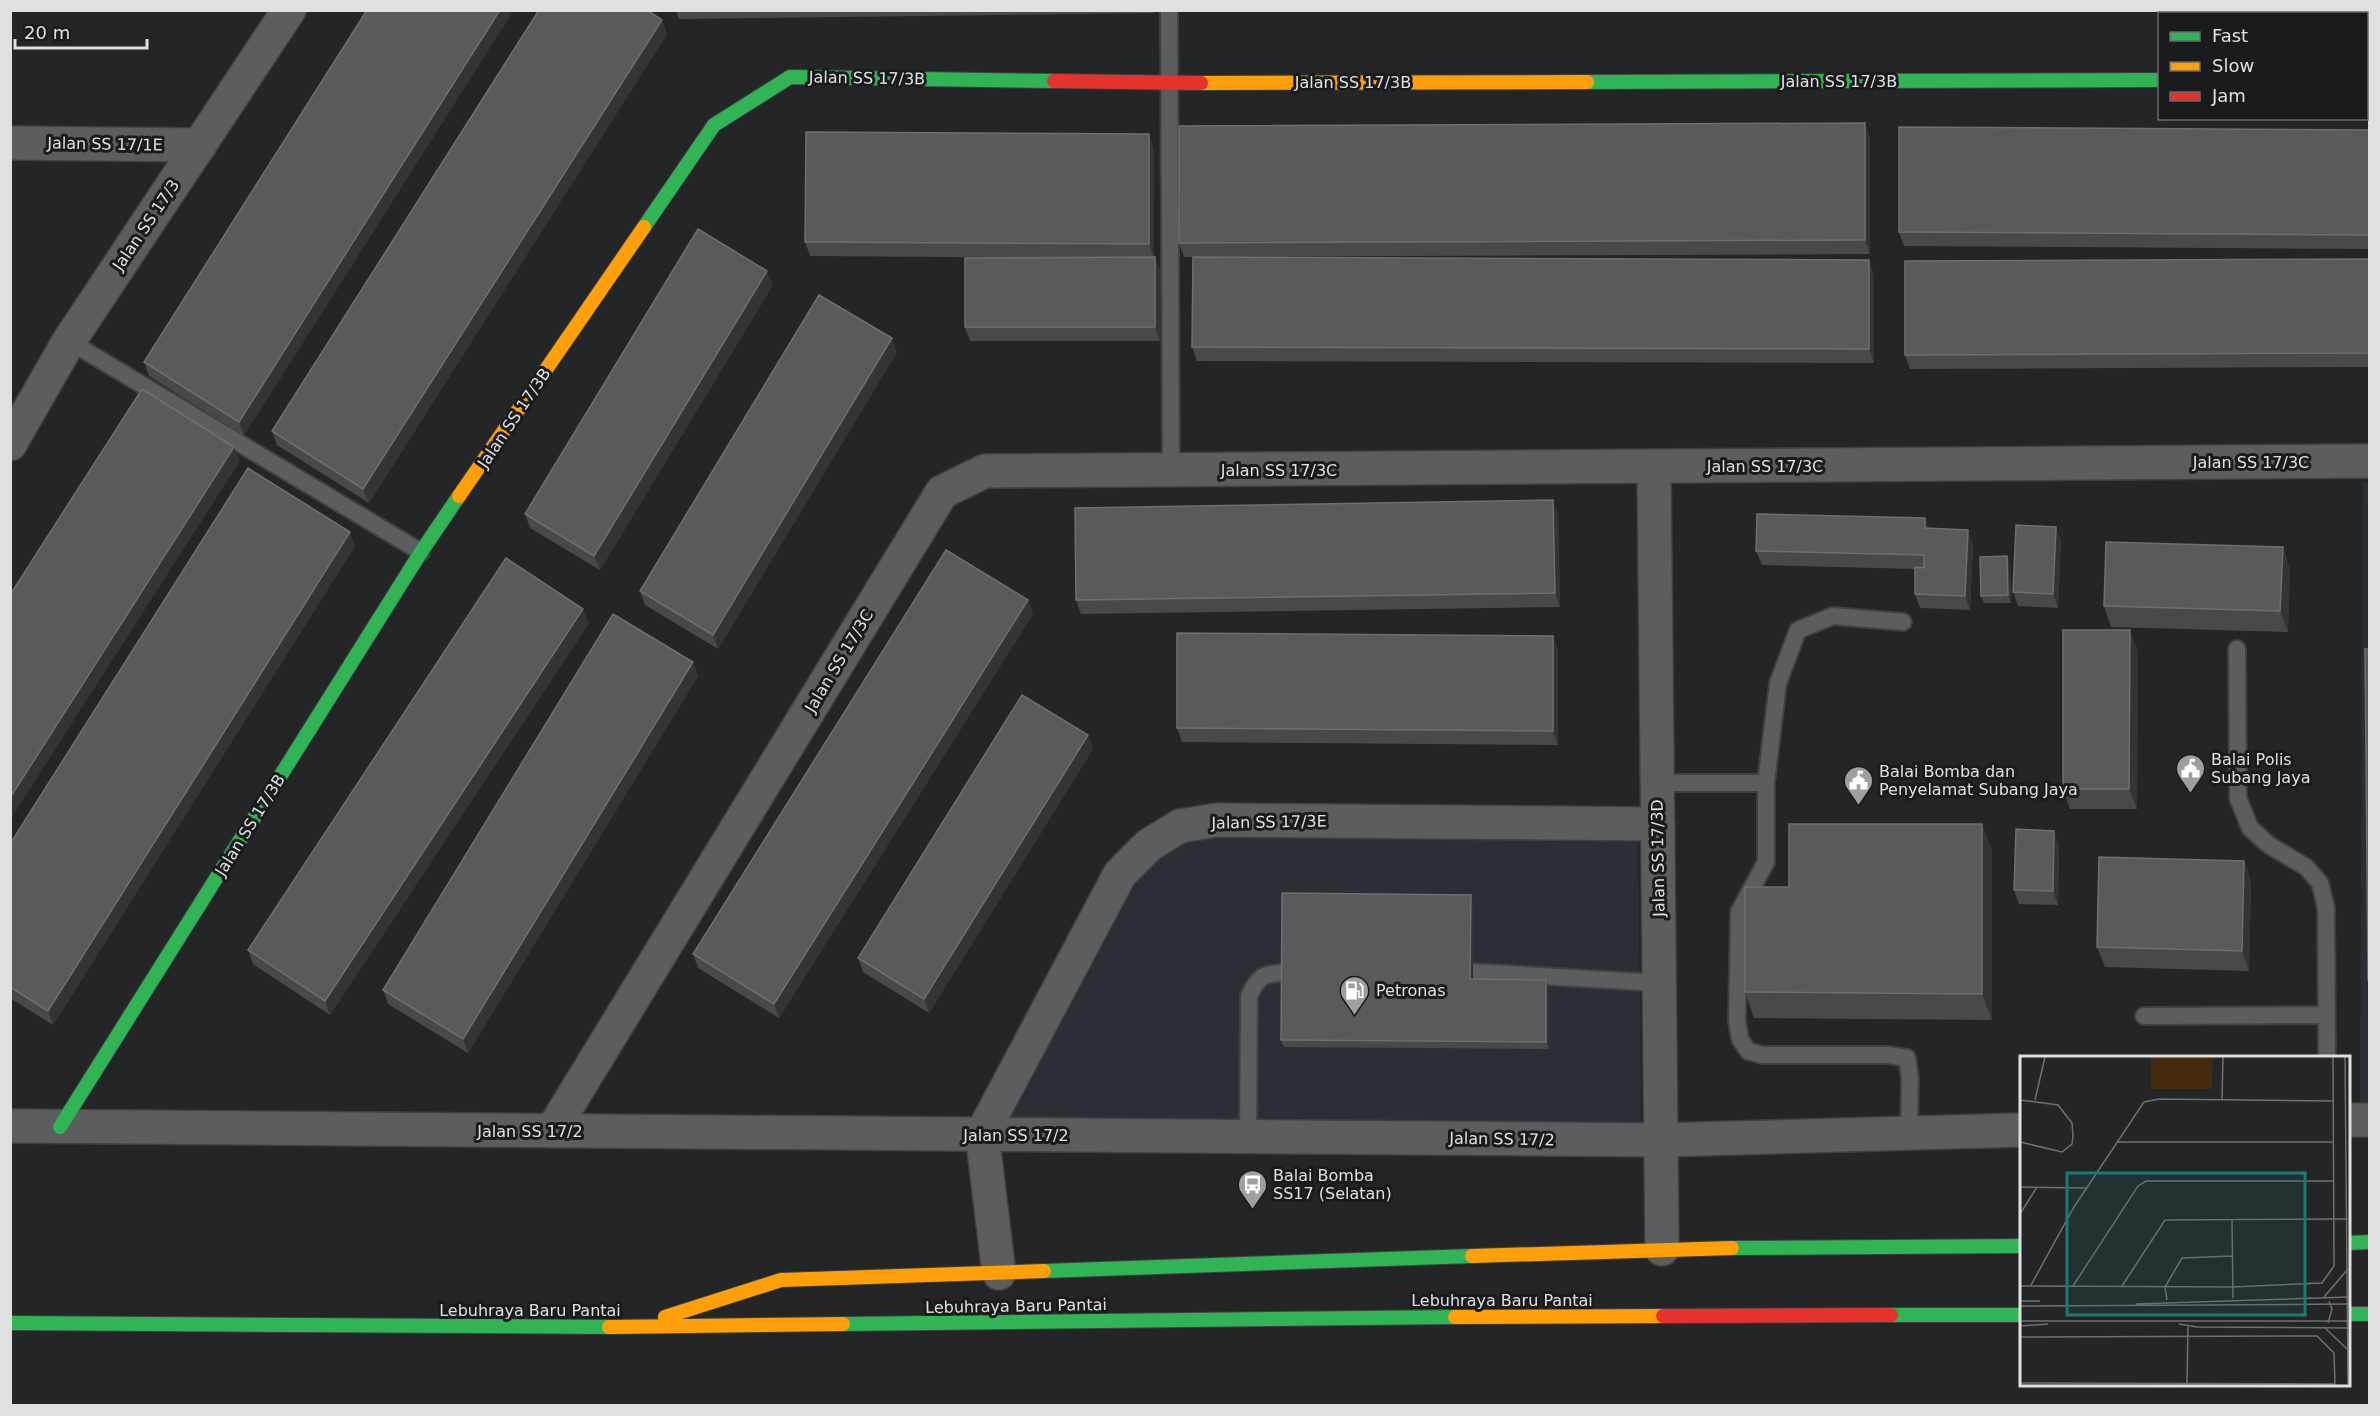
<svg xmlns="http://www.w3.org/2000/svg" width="2380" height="1416" font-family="'DejaVu Sans',sans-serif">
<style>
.built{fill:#2b2f35}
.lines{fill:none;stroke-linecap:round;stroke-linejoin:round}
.lane-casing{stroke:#3f4041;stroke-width:20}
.street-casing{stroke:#3f4041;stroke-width:36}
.fast-casing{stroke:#3f4041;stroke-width:16}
.slow-casing{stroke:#3f4041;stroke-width:16}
.jam-casing{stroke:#3f4041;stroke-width:16}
.lane{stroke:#5c5d5e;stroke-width:16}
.street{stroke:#5c5d5e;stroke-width:33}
.fast{stroke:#30b455;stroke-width:14}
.slow{stroke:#ff9f0a;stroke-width:14}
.jam{stroke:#e5322d;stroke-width:14}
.wall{fill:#48494a}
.shaded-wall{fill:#333435}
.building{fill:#595a5b;stroke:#6e6f70;stroke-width:1.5}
.labels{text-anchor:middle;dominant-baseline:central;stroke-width:6;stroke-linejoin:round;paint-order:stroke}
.street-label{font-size:16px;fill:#dfe0e1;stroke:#1a1b1d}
.poi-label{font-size:16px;fill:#dfe0e1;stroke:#1a1b1d;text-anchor:start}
.inset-road{fill:none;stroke:#6f7071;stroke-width:1.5}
.view{fill:#197b74;fill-opacity:0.15;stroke:#197b74;stroke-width:3}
.inset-edge{fill:none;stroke:#dfe0e1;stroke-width:3}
</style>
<rect width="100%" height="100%" fill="#242526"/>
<path class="built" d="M 2369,481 L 2370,1104 L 2360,1104 L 2363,482 Z
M 1226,834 L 1638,840 L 1641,1122 L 1011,1118 L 1136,883 L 1156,857 L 1185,840 Z"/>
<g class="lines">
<defs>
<path id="lane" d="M 1169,10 L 1171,471
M 69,341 L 421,552
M 1903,622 L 1833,616 L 1798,630 L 1778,683 L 1766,783 L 1766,862 L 1739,912 L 1737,1021 L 1740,1039 L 1748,1051 L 1762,1055 L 1888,1055 L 1907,1058 L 1910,1078 L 1909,1133
M 2237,649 L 2238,798 L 2250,828 L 2269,845 L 2306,867 L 2320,883 L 2326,908 L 2327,1058
M 1657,783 L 1766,783
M 1473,972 L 1660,983
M 2144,1016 L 2327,1015
M 1248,1136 L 1249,996 C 1258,977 1263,973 1284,973"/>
<path id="street" d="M 2366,79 L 2370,79
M 10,143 L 200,145
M 10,444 L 69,341 L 289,10
M 1654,467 L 1662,1249
M 2348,1120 L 2370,1120
M 10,1126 L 1662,1140 L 2022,1130
M 552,1131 L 942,492 L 985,471 L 2370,461
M 999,1273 L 982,1134 L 1120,874 L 1149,845 L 1180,826 L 1217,820 L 1658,824"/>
<path id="fast" d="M 1587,82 L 2160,80
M 644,227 L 714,125 L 790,77 L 1054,81
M 60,1127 L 421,552 L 459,496
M 2348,1243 L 2370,1242
M 1732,1248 L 2022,1246
M 1044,1271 L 1472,1256
M 2348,1314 L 2370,1314
M 1891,1315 L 2022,1315
M 10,1323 L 609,1327
M 843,1324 L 1455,1317"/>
<path id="slow" d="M 1201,83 L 1587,82
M 459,496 L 644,227
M 1472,1256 L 1732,1248
M 665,1317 L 781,1280 L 1044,1271
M 1455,1317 L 1663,1316
M 609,1327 L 843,1324"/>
<path id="jam" d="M 1054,81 L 1201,83
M 1663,1316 L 1891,1315"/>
</defs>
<use href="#lane" class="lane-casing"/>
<use href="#street" class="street-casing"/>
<use href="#fast" class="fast-casing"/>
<use href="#slow" class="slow-casing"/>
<use href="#jam" class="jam-casing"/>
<use href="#lane" class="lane"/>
<use href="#street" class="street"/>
<use href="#fast" class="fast"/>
<use href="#slow" class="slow"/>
<use href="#jam" class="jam"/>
</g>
<path class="wall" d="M 367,10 L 244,436 L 149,376 L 144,362 Z
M 676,10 L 1154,10 L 1154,13 L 679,19 Z
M 662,20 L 667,34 L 369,503 L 277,445 L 272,431 Z
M 2370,130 L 2370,249 L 1904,246 L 1899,232 Z
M 1870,137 L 1870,254 L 1184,257 L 1179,243 Z
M 1154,148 L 1154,257 L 1160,271 L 1160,341 L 970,341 L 965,327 L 1067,258 L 810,256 L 805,242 Z
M 2370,259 L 2370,367 L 1910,369 L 1905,355 Z
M 1874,274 L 1874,363 L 1197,361 L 1192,347 Z
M 773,285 L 600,570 L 530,528 L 525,514 Z
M 897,352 L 718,649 L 645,605 L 640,591 Z
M 1558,514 L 1560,607 L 1081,614 L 1076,600 Z
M 1929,528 L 1973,544 L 1970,610 L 1920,608 L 1915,594 L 1915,569 L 1762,565 L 1756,551 Z
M 2061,541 L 2058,608 L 2018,606 L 2013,592 Z
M 355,546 L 53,1025 L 10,998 L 10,844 Z
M 2007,556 L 2010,563 L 2011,603 L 1984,603 L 1981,596 Z
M 2290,568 L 2288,632 L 2111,627 L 2104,606 Z
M 1028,600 L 1033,614 L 779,1018 L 698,968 L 693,954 Z
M 589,623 L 330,1015 L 253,964 L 248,950 Z
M 1553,636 L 1558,650 L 1558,745 L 1182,742 L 1177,728 Z
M 2138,651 L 2137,809 L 2070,809 L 2063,789 Z
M 693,662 L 698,676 L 468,1053 L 388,1004 L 383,990 Z
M 1088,735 L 1093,749 L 929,1013 L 863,972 L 858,958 Z
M 2059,845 L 2058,905 L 2019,904 L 2014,890 Z
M 1992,850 L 1992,1020 L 1754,1018 L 1745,992 Z
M 2244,861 L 2251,881 L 2249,971 L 2105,967 L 2097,947 Z
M 1471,895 L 1473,902 L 1473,979 L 1549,987 L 1549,1049 L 1284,1047 L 1281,1040 Z"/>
<path class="shaded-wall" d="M 500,10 L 514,10 L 244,436 L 239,422 Z
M 662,20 L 667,34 L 369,503 L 363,489 Z
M 1865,123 L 1870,137 L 1870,254 L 1865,240 Z
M 1149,134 L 1154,148 L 1154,258 L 1149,244 Z
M 1155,257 L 1160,271 L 1160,341 L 1155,327 Z
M 1869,260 L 1874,274 L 1874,363 L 1869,349 Z
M 767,271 L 773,285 L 600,570 L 594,556 Z
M 892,338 L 897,352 L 718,649 L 713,635 Z
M 234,447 L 240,461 L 10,820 L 10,798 Z
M 1553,500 L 1558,514 L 1560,607 L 1555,593 Z
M 1925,518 L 1930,532 L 1925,528 Z
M 2056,527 L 2061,541 L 2058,608 L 2053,594 Z
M 1968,530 L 1973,544 L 1970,610 L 1965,596 Z
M 350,532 L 355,546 L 53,1025 L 48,1011 Z
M 2283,547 L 2290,568 L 2288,632 L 2280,611 Z
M 2007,556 L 2010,563 L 2011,603 L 2008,595 Z
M 1028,600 L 1033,614 L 779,1018 L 774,1004 Z
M 583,609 L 589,623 L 330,1015 L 325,1001 Z
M 2130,630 L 2138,651 L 2137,809 L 2129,789 Z
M 1553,636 L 1558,650 L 1558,745 L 1553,731 Z
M 693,662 L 698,676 L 468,1053 L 463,1039 Z
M 1088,735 L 1093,749 L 929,1013 L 924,999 Z
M 1982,824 L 1992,850 L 1992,1020 L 1982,994 Z
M 2054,831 L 2059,845 L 2058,905 L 2053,891 Z
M 2244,861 L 2251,881 L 2249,971 L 2242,951 Z
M 1471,895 L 1473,902 L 1473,986 L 1470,979 Z
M 1546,980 L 1549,987 L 1549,1049 L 1546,1042 Z"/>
<path class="building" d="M 367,10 L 500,10 L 239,422 L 144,362 Z
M 539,10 L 647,10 L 662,20 L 363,489 L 272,431 Z
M 1865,123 L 1865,240 L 1179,243 L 1179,126 Z
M 1899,127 L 2370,130 L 2370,235 L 1899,232 Z
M 806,132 L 1149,134 L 1149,244 L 805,242 Z
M 698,229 L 767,271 L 594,556 L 525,514 Z
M 1155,257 L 1155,327 L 965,327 L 965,258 Z
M 1193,257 L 1869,260 L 1869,349 L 1192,347 Z
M 2370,259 L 2370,353 L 1905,355 L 1905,261 Z
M 819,295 L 892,338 L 713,635 L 640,591 Z
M 142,389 L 234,447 L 10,798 L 10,595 Z
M 248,468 L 350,532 L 48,1011 L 10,987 L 10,844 Z
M 1553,500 L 1555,593 L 1076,600 L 1075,508 Z
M 1757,514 L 1925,518 L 1925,528 L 1968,530 L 1965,596 L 1915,594 L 1915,567 L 1924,568 L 1924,555 L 1756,551 Z
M 2016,525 L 2056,527 L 2053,594 L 2013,592 Z
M 2106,542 L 2283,547 L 2280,611 L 2104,606 Z
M 946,550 L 1028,600 L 774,1004 L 693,954 Z
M 2007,556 L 2008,595 L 1981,596 L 1980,557 Z
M 506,558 L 583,609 L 325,1001 L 248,950 Z
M 613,614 L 693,662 L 463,1039 L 383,990 Z
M 2063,630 L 2130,630 L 2129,789 L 2063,789 Z
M 1177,633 L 1553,636 L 1553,731 L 1177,728 Z
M 2365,649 L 2370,649 L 2370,980 L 2368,980 Z
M 1022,695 L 1088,735 L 924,999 L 858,958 Z
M 1789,824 L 1982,824 L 1982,994 L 1745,992 L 1745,887 L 1789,887 Z
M 2016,829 L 2054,831 L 2053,891 L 2014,890 Z
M 2099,857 L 2244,861 L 2242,951 L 2097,947 Z
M 1282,893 L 1471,895 L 1470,979 L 1546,980 L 1546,1042 L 1281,1040 Z"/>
<defs>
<symbol id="civic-pin" viewBox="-11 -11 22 30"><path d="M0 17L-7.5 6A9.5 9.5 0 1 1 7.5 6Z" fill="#9e9fa0" stroke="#1a1b1d"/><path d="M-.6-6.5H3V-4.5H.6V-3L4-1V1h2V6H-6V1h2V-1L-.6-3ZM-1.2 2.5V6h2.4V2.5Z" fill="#fff"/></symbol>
<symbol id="fuel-pin" viewBox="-11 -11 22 30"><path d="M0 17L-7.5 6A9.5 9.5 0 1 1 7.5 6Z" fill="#9e9fa0" stroke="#1a1b1d"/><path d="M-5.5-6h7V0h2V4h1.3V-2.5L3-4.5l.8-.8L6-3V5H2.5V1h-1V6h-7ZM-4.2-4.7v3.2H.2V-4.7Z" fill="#fff"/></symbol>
<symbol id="bus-pin" viewBox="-11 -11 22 30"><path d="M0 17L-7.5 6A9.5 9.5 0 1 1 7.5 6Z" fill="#9e9fa0" stroke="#1a1b1d"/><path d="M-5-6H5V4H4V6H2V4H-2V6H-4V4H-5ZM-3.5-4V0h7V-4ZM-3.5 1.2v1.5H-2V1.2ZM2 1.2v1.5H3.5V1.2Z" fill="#fff"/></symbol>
</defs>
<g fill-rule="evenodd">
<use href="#civic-pin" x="2174" y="752" width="33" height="45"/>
<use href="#civic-pin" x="1842" y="764" width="33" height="45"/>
<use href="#fuel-pin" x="1338" y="974" width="33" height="45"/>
<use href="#bus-pin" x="1236" y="1168" width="33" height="45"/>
</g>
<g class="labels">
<g class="street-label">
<text transform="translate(867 78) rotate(1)">Jalan SS 17/3B</text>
<text x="1839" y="81">Jalan SS 17/3B</text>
<text x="1353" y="82">Jalan SS 17/3B</text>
<text transform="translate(105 144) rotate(1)">Jalan SS 17/1E</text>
<text transform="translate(146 225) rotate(-56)">Jalan SS 17/3</text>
<text transform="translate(514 418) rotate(-56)">Jalan SS 17/3B</text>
<text x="2251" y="462">Jalan SS 17/3C</text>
<text x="1765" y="466">Jalan SS 17/3C</text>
<text x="1279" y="470">Jalan SS 17/3C</text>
<text transform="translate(839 661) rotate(-59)">Jalan SS 17/3C</text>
<text transform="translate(1269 822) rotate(-1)">Jalan SS 17/3E</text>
<text transform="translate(250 825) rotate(-58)">Jalan SS 17/3B</text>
<text transform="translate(1658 858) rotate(-91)">Jalan SS 17/3D</text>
<text x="530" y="1131">Jalan SS 17/2</text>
<text x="1016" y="1135">Jalan SS 17/2</text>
<text transform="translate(1502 1139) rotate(1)">Jalan SS 17/2</text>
<text x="1502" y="1300">Lebuhraya Baru Pantai</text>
<text transform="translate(1016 1306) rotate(-1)">Lebuhraya Baru Pantai</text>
<text x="530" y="1310">Lebuhraya Baru Pantai</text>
</g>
<g class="poi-label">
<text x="2211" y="759">Balai Polis<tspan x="2211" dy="18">Subang Jaya</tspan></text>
<text x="1879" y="771">Balai Bomba dan<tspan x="1879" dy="18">Penyelamat Subang Jaya</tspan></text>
<text x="1376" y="990">Petronas</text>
<text x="1273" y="1175">Balai Bomba<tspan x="1273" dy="18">SS17 (Selatan)</tspan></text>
</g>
</g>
<g transform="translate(2020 1056)">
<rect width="330" height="330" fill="#242526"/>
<path d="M 131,1 L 193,1 L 192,33 L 131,33 Z" fill="#452a0e"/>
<path class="inset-road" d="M 325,1 L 328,329M 0,44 L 38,49 L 52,67 L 53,80 L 52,88 L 42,96 L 0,86M 15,44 L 25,1M 202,44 L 203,1M 97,86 L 314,86M 0,131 L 67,132M 0,158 L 17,131M 212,164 L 213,242M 11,229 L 54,151 L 124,46 L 139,43 L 313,45M 0,230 L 213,231 L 302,227 L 314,210 L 313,1M 53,230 L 118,130 L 126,125 L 313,125M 102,230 L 145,164 L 328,163M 304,241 L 328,213M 147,244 L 145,231 L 162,202 L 213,200M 0,245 L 20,245M 116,248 L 330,241M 0,250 L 330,248M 0,265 L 330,265M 308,267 L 312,253 L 309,245M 159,268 L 177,271 L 330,272M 0,270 L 28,268M 304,271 L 328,294M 0,281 L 297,280 L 314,297 L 315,329M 0,327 L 315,328M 167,327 L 168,271"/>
<path class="view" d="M 47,117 L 285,117 L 285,259 L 47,259 Z"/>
<rect width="330" height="330" class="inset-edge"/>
</g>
<rect width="2380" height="1416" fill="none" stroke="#dfe0e1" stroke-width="24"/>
<rect x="2158" y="12" width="210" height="108" fill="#1a1b1d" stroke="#696a6b" stroke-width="1.5"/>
<rect x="2170" y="32" width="30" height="9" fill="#30b455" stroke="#696a6b" stroke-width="1.5"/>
<text x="2212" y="42" font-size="18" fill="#dfe0e1">Fast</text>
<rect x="2170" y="62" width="30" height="9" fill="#ff9f0a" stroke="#696a6b" stroke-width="1.5"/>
<text x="2212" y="72" font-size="18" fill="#dfe0e1">Slow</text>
<rect x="2170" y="92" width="30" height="9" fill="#e5322d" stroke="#696a6b" stroke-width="1.5"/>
<text x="2212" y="102" font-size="18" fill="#dfe0e1">Jam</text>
<path d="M15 39v9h132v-9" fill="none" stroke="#dfe0e1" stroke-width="3"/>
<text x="24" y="39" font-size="18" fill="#dfe0e1" stroke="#1a1b1d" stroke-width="4.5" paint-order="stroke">20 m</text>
</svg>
